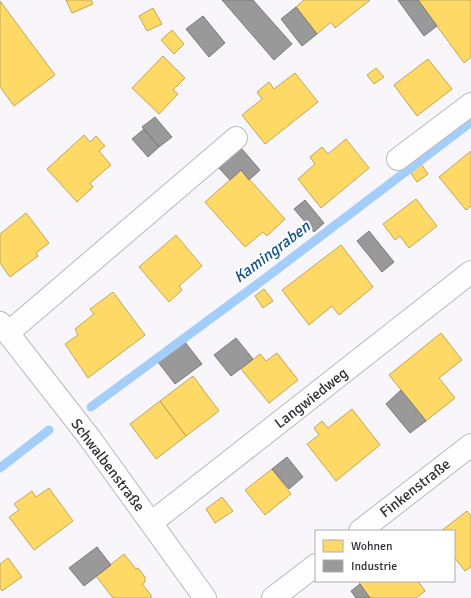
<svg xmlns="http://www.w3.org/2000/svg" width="471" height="598" font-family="Signika,sans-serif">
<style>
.homes{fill:#ffd966;stroke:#c2a658}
.industry{fill:#999;stroke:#7b7a7c}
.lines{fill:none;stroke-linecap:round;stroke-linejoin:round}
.stream{stroke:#a3cefc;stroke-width:9}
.minor-casing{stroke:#bab8bd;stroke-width:24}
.minor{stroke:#fefefe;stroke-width:22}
.labels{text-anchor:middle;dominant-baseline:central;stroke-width:4;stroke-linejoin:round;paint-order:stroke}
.street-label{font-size:15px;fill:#343038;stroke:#fff}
.water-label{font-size:16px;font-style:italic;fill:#11548e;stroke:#fff}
</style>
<rect width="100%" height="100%" fill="#f8f6fa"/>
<path class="homes" d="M 66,0 L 91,0 L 93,4 L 72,13 Z
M 304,0 L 370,0 L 335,28 L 331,22 L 317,34 L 296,7 Z
M 418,0 L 471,0 L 471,57 L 464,63 Z
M 0,1 L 55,75 L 14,106 L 0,87 Z
M 153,8 L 162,24 L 147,31 L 139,16 Z
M 172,30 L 184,44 L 174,54 L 161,40 Z
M 163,56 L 185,78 L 173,90 L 178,94 L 159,114 L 132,88 Z
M 428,59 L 452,89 L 417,116 L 394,85 Z
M 376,68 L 384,77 L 374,84 L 367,75 Z
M 295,73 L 318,102 L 265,144 L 242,115 L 262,99 L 257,92 L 269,82 L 274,89 Z
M 84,135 L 90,142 L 96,136 L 105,146 L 99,151 L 111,165 L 90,183 L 93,187 L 77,202 L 47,169 Z
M 346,139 L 369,168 L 321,208 L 298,179 L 315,164 L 310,157 L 322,147 L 328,154 Z
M 471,151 L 471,206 L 466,210 L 439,177 Z
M 421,164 L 428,174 L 417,182 L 410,172 Z
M 241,170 L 285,219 L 267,236 L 263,232 L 245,247 L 205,202 Z
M 416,199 L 437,226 L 409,248 L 400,236 L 395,240 L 383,224 Z
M 26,213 L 49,243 L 36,253 L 38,256 L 10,277 L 0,263 L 0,234 Z
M 176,235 L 202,266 L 179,286 L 182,290 L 169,302 L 139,267 Z
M 341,245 L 373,287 L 339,315 L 332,306 L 309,325 L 282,290 Z
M 264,289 L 273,301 L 263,308 L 255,296 Z
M 113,292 L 145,335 L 88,378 L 65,344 L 78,335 L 75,329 L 94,314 L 90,309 Z
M 441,333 L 462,360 L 439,378 L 455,398 L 426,421 L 389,375 Z
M 277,353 L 298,380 L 269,403 L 241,369 L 260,354 L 266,361 Z
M 193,376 L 219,411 L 186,436 L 160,401 Z
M 160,401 L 186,436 L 156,459 L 130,424 Z
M 352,409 L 380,445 L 336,481 L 307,444 L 319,435 L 314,428 L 322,421 L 328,428 Z
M 272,469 L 291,494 L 265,515 L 245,490 Z
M 49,488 L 73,521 L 34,550 L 9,517 L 19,510 L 14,504 L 32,491 L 36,497 Z
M 222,497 L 233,511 L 215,523 L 206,509 Z
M 467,511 L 471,516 L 471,567 L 465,571 L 454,557 L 454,531 L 441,531 Z
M 124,554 L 136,569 L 138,568 L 145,577 L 145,582 L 142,584 L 151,595 L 151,598 L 113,598 L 96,576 Z
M 8,558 L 22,577 L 2,591 L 0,588 L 0,564 Z
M 358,581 L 418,581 L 425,591 L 416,598 L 370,598 Z"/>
<path class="industry" d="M 222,0 L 253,0 L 292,44 L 274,60 Z
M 398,0 L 418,0 L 437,26 L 424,36 Z
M 296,7 L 317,34 L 302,46 L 281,19 Z
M 203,16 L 225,43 L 209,57 L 186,29 Z
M 155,117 L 172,137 L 159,147 L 142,127 Z
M 144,129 L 159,147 L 148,157 L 132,139 Z
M 241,148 L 260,170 L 249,180 L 241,170 L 230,180 L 219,168 Z
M 305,200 L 324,223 L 314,232 L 294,209 Z
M 369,231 L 394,262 L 382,272 L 357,241 Z
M 236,338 L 253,359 L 231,376 L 214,355 Z
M 185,342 L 202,364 L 175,384 L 158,362 Z
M 401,390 L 426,421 L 410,433 L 386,404 Z
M 287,457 L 303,477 L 289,489 L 272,469 Z
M 97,547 L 111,565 L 84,586 L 69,568 Z
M 360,584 L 370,598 L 356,598 L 351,591 Z"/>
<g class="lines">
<path class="stream" d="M 91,407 L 263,280 L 471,122
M 0,468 L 49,430"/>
<defs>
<path id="minor" d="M 398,159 L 471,104
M 0,323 L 89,437 L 205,598
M 8,333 L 236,138
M 151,523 L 471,272
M 360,531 L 471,445
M 273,598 L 316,565"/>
</defs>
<use href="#minor" class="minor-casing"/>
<use href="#minor" class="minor"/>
</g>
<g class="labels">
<g class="street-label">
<text transform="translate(311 398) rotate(-38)">Langwiedweg</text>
<text transform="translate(108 465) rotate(53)">Schwalbenstraße</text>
<text transform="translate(415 488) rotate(-38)">Finkenstraße</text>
</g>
<g class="water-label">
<text transform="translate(272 252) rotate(-37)">Kamingraben</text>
</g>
</g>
<rect x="315" y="530" width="140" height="52" fill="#ffffff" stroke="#aeacaf"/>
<rect x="323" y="540" width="20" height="12" fill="#ffd966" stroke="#aeacaf"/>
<text x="351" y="550" font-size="12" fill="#343038">Wohnen</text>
<rect x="323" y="560" width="20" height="12" fill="#999999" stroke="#aeacaf"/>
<text x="351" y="570" font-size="12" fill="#343038">Industrie</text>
</svg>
